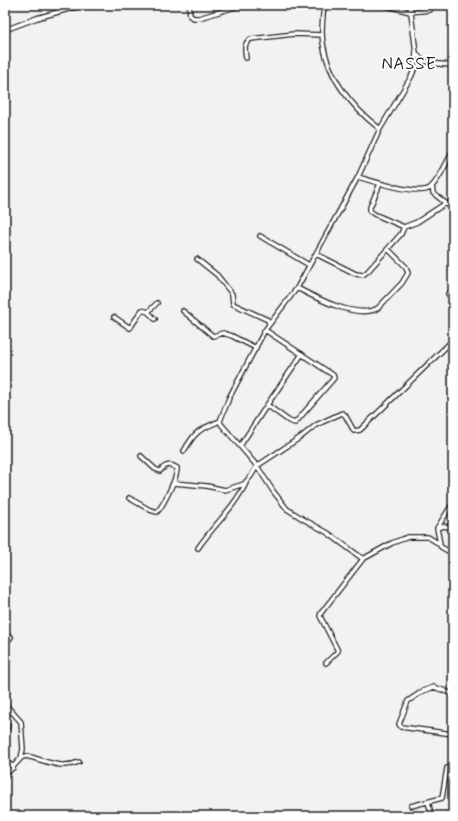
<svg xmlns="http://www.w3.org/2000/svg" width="458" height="821" font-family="Mynerve,sans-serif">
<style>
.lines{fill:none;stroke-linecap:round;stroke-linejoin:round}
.minor-casing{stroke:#1c1c1c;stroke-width:6}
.minor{stroke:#fff;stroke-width:3.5}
.labels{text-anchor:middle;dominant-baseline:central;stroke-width:3.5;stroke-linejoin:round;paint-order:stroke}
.quarter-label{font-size:17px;letter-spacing:1px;fill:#1c1c1c;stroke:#fff}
</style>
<rect width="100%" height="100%" fill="#f2f2f2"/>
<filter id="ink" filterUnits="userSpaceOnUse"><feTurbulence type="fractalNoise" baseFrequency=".025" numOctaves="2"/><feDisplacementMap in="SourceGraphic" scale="8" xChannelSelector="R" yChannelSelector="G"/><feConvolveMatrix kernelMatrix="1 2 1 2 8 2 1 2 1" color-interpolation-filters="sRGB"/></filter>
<g filter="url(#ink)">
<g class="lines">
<defs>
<path id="minor" d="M 189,5 L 190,16 L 194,18 L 199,18 L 242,5
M 312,5 L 338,5
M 324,5 C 323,14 322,23 322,33 C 324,73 350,106 380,129
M 384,5 L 410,12 L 430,10
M 410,5 L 416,53 C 424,65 440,64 453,65
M 5,30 L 37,18 L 83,5
M 246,58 C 245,50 243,43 251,39 L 294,34 L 322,35
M 415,69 L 424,61
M 358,177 C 371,181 419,196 430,188 C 439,181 447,161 453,151
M 380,184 L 370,207 L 370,211 L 374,214 L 404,227
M 432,186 L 433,193 L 453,209
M 260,236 L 309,265
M 316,254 L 356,274 L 363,275 L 368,271 L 401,234 L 404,227 L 417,222 L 446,203
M 197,259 L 217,275 L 232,294 L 233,304 L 268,320 L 269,324
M 297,288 C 316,298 358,320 378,308 L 402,283 L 408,273 L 406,267 L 388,249
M 448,294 L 453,299
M 183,311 L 213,336 L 223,333 L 232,336 L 256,348
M 148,312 L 157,303
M 114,317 L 130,328 L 142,310 L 148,312 L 155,319
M 265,330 L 333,375 L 334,378 L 295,423 L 289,421 L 267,405
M 240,446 L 267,405 L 302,354
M 184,451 C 196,430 199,430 220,421
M 174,483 L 207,486 L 225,490 L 244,484 L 251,476 L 257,466 L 301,437 L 316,425 L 342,413 L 345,415 L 354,431 L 360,430 L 453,340
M 129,498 L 150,510 L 157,512 C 163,506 178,476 177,468 C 170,463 165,465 160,471 L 155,469 L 141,456
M 437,528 L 444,526 L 453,528
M 440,544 L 437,528 L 453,503
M 198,548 C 213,526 234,508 246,483
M 363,559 L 328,533 L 303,519 L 287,509 L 273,491 L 257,466 L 221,424 L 220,421 L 229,398 L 265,330 L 297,288 L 358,177 L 380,129 L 411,77 L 414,70 L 416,53
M 5,644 L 11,637
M 326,663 L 338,651 L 320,616 L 321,613 L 363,559 L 392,543 L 408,537 L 428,537 L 438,543 L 441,547 L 453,554
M 453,694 L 434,687 L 423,691 L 408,701 L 399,724 L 401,727 L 453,734
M 5,704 L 21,722 L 23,749 L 21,758 L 5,776
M 5,724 L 8,726 L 5,733
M 21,758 L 26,756 C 45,760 60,770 79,762
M 5,761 L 11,765 L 13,768
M 428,802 L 432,816
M 411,806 L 442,798 L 447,768 L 453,767"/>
</defs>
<use href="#minor" class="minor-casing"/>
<use href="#minor" class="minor"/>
</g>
</g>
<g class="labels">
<g class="quarter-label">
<text x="409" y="64">NASSE</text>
</g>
</g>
<rect width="458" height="821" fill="none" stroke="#fff" stroke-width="20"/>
<rect x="10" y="10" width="438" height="801" fill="none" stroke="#1c1c1c" stroke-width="1.5" filter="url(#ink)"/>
</svg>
